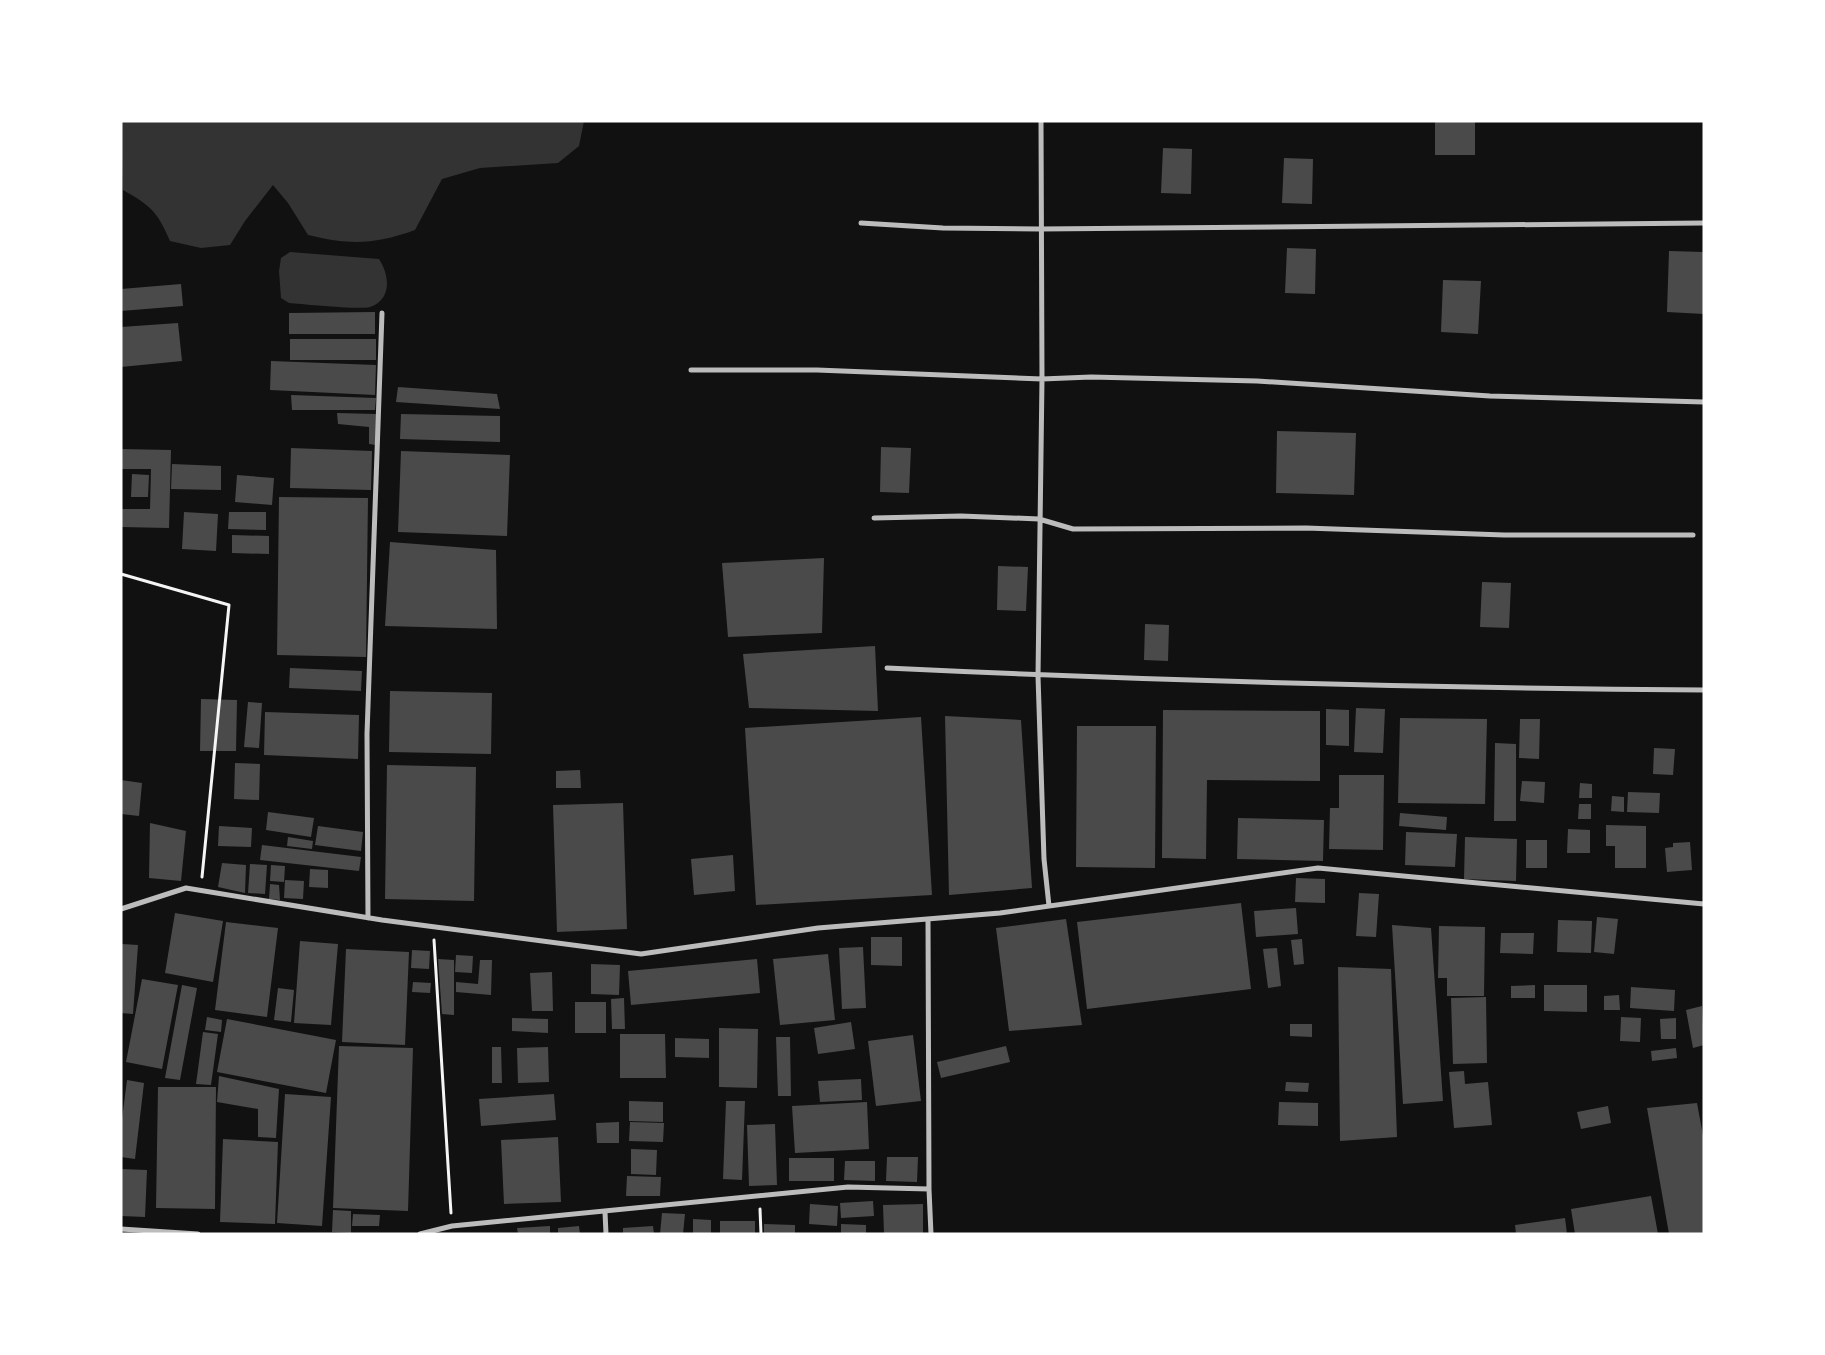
<svg xmlns="http://www.w3.org/2000/svg" width="1825" height="1355" font-family="'Times New Roman',serif">
<style>
.water{fill:#333}
.building{fill:#4a4a4a}
.lines{fill:none;stroke-linecap:round;stroke-linejoin:round}
.path{stroke:#f5f5f5;stroke-width:3}
.minor{stroke:#bcbcbc;stroke-width:5}
</style>
<rect width="100%" height="100%" fill="#111"/>
<path class="water" d="M 121,121 L 584,121 L 579,146 L 558,163 L 480,168 L 442,179 L 415,230 C 373,245 350,245 308,235 L 288,203 L 273,185 L 245,221 L 230,245 L 201,248 L 170,241 C 157,211 151,206 123,190 Z
M 290,252 L 379,259 C 389,274 393,299 370,307 C 359,310 303,304 289,303 L 281,298 L 279,271 L 281,258 Z"/>
<path class="building" d="M 1435,121 L 1475,121 L 1475,155 L 1435,155 Z
M 1163,148 L 1192,149 L 1191,194 L 1161,193 Z
M 1284,158 L 1313,159 L 1312,204 L 1282,203 Z
M 1287,248 L 1316,249 L 1315,294 L 1285,293 Z
M 1669,251 L 1704,252 L 1704,314 L 1667,312 Z
M 1443,280 L 1481,281 L 1478,334 L 1441,332 Z
M 181,284 L 183,306 L 121,311 L 121,289 Z
M 375,312 L 375,334 L 289,334 L 289,313 Z
M 178,323 L 182,361 L 121,367 L 121,327 Z
M 290,339 L 376,339 L 376,360 L 290,360 Z
M 271,361 L 376,365 L 375,395 L 270,390 Z
M 398,387 L 497,394 L 500,409 L 396,402 Z
M 291,395 L 376,398 L 375,410 L 292,410 Z
M 337,413 L 376,414 L 376,445 L 369,444 L 369,427 L 338,424 Z
M 401,414 L 500,416 L 500,442 L 400,439 Z
M 1277,431 L 1356,433 L 1354,495 L 1276,493 Z
M 881,447 L 911,448 L 909,493 L 880,492 Z
M 291,448 L 372,451 L 371,490 L 290,488 Z
M 121,449 L 171,450 L 169,528 L 121,527 L 121,509 L 150,509 L 151,469 L 121,469 Z
M 401,451 L 510,455 L 507,536 L 398,532 Z
M 172,464 L 221,466 L 221,490 L 171,489 Z
M 132,474 L 149,475 L 148,497 L 131,497 Z
M 237,475 L 274,478 L 272,505 L 235,502 Z
M 279,497 L 368,498 L 366,657 L 277,655 Z
M 184,512 L 218,514 L 216,551 L 182,549 Z
M 229,512 L 266,512 L 266,530 L 228,529 Z
M 232,535 L 269,536 L 269,554 L 232,553 Z
M 390,542 L 496,550 L 497,629 L 385,626 Z
M 824,558 L 822,633 L 728,637 L 722,563 Z
M 998,566 L 1028,567 L 1026,611 L 997,610 Z
M 1482,582 L 1511,583 L 1509,628 L 1480,627 Z
M 1145,624 L 1169,625 L 1168,661 L 1144,660 Z
M 875,646 L 878,711 L 749,708 L 743,654 Z
M 290,668 L 362,671 L 361,691 L 289,688 Z
M 390,691 L 492,693 L 491,754 L 389,752 Z
M 201,699 L 237,700 L 236,751 L 200,751 Z
M 248,702 L 262,703 L 259,748 L 244,747 Z
M 1356,708 L 1385,709 L 1383,753 L 1354,752 Z
M 1326,709 L 1349,710 L 1349,746 L 1326,745 Z
M 1163,710 L 1320,711 L 1320,781 L 1207,780 L 1206,859 L 1162,858 Z
M 265,712 L 359,715 L 358,759 L 264,755 Z
M 945,716 L 1021,720 L 1032,888 L 949,895 Z
M 921,717 L 932,895 L 756,905 L 745,728 Z
M 1400,718 L 1487,719 L 1485,804 L 1398,803 Z
M 1520,719 L 1540,719 L 1539,759 L 1519,758 Z
M 1077,726 L 1156,726 L 1155,868 L 1076,867 Z
M 1495,743 L 1516,744 L 1516,821 L 1494,821 Z
M 1654,748 L 1675,749 L 1673,775 L 1653,774 Z
M 235,763 L 260,764 L 259,800 L 234,799 Z
M 387,765 L 476,767 L 474,901 L 385,899 Z
M 580,770 L 581,788 L 556,788 L 556,771 Z
M 1339,775 L 1384,775 L 1383,850 L 1329,849 L 1330,808 L 1339,808 Z
M 121,780 L 142,783 L 139,816 L 121,814 Z
M 1522,781 L 1545,782 L 1544,803 L 1520,801 Z
M 1580,783 L 1592,784 L 1592,798 L 1579,798 Z
M 1628,792 L 1660,793 L 1659,813 L 1627,812 Z
M 1612,796 L 1624,797 L 1624,812 L 1611,811 Z
M 623,803 L 627,929 L 557,932 L 553,805 Z
M 1579,804 L 1591,804 L 1591,819 L 1578,819 Z
M 268,812 L 314,818 L 311,837 L 266,830 Z
M 1400,813 L 1447,817 L 1446,830 L 1399,826 Z
M 1238,818 L 1324,820 L 1323,861 L 1237,859 Z
M 150,823 L 186,831 L 181,881 L 149,878 Z
M 1606,825 L 1646,826 L 1646,868 L 1615,868 L 1615,846 L 1606,846 Z
M 219,826 L 252,828 L 251,847 L 218,846 Z
M 318,826 L 363,832 L 361,851 L 315,845 Z
M 1568,829 L 1590,830 L 1590,853 L 1567,853 Z
M 1406,832 L 1457,834 L 1455,867 L 1405,865 Z
M 288,837 L 313,841 L 312,849 L 287,846 Z
M 1465,837 L 1517,839 L 1516,881 L 1464,879 Z
M 1526,840 L 1547,840 L 1547,868 L 1526,868 Z
M 1690,842 L 1692,870 L 1667,872 L 1665,848 L 1673,847 L 1673,843 Z
M 262,845 L 361,857 L 359,871 L 260,860 Z
M 733,855 L 735,891 L 694,895 L 691,859 Z
M 222,863 L 246,865 L 245,893 L 218,887 Z
M 250,864 L 267,865 L 265,894 L 248,893 Z
M 271,865 L 285,866 L 284,882 L 270,881 Z
M 310,869 L 328,870 L 328,888 L 309,887 Z
M 1296,878 L 1325,879 L 1325,903 L 1295,902 Z
M 285,880 L 304,881 L 303,899 L 284,898 Z
M 270,884 L 279,885 L 280,900 L 269,899 Z
M 1359,893 L 1379,894 L 1376,937 L 1356,936 Z
M 1241,903 L 1251,989 L 1087,1009 L 1077,922 Z
M 1296,908 L 1298,934 L 1256,937 L 1254,911 Z
M 175,913 L 223,921 L 213,982 L 165,973 Z
M 1597,917 L 1618,919 L 1614,954 L 1594,952 Z
M 1066,919 L 1082,1025 L 1009,1031 L 996,928 Z
M 1558,920 L 1592,921 L 1591,953 L 1557,952 Z
M 226,922 L 278,928 L 267,1017 L 215,1010 Z
M 1392,925 L 1431,928 L 1443,1101 L 1403,1104 Z
M 1439,926 L 1485,927 L 1484,996 L 1447,996 L 1447,978 L 1438,978 Z
M 1501,933 L 1534,933 L 1533,954 L 1500,953 Z
M 871,937 L 902,937 L 902,966 L 871,965 Z
M 1302,939 L 1304,964 L 1294,965 L 1291,940 Z
M 300,941 L 338,944 L 331,1025 L 294,1023 Z
M 122,944 L 138,945 L 133,1014 L 121,1013 Z
M 863,947 L 866,1008 L 842,1009 L 839,948 Z
M 1277,948 L 1281,986 L 1268,988 L 1263,949 Z
M 346,949 L 409,952 L 405,1045 L 342,1042 Z
M 412,950 L 430,951 L 429,969 L 411,968 Z
M 828,954 L 835,1020 L 780,1025 L 773,959 Z
M 456,955 L 473,956 L 472,973 L 455,972 Z
M 438,959 L 454,960 L 454,1015 L 442,1014 Z
M 757,959 L 760,993 L 631,1005 L 628,971 Z
M 480,960 L 492,960 L 491,995 L 456,992 L 456,982 L 478,984 Z
M 591,964 L 620,965 L 619,995 L 591,994 Z
M 1338,967 L 1391,969 L 1397,1137 L 1340,1141 Z
M 552,972 L 553,1011 L 532,1011 L 530,973 Z
M 142,979 L 178,985 L 162,1069 L 126,1062 Z
M 413,982 L 431,983 L 430,993 L 412,992 Z
M 182,985 L 197,988 L 180,1080 L 165,1078 Z
M 1535,985 L 1535,998 L 1511,998 L 1511,986 Z
M 1544,985 L 1587,985 L 1587,1012 L 1544,1011 Z
M 1631,987 L 1675,990 L 1674,1011 L 1630,1008 Z
M 278,988 L 294,990 L 291,1022 L 274,1020 Z
M 1619,995 L 1620,1010 L 1604,1010 L 1604,996 Z
M 1486,997 L 1487,1063 L 1453,1064 L 1451,998 Z
M 624,998 L 625,1029 L 612,1029 L 611,999 Z
M 575,1002 L 606,1002 L 606,1033 L 575,1033 Z
M 1702,1006 L 1704,1045 L 1693,1048 L 1686,1010 Z
M 207,1017 L 222,1020 L 221,1032 L 205,1030 Z
M 1621,1017 L 1641,1018 L 1640,1042 L 1620,1041 Z
M 512,1018 L 548,1019 L 548,1033 L 512,1031 Z
M 1676,1018 L 1676,1039 L 1661,1039 L 1660,1019 Z
M 227,1019 L 336,1040 L 326,1093 L 217,1072 Z
M 851,1022 L 855,1049 L 818,1054 L 814,1028 Z
M 1290,1024 L 1312,1024 L 1312,1037 L 1290,1036 Z
M 719,1028 L 758,1029 L 757,1088 L 719,1087 Z
M 203,1032 L 218,1034 L 211,1085 L 196,1084 Z
M 620,1034 L 665,1034 L 666,1078 L 620,1078 Z
M 913,1035 L 921,1101 L 876,1106 L 868,1041 Z
M 776,1037 L 790,1037 L 791,1096 L 778,1096 Z
M 675,1038 L 709,1039 L 709,1058 L 675,1057 Z
M 339,1046 L 413,1048 L 408,1211 L 333,1208 Z
M 1006,1046 L 1010,1062 L 941,1078 L 937,1062 Z
M 492,1047 L 501,1047 L 502,1083 L 492,1083 Z
M 548,1047 L 549,1082 L 518,1083 L 517,1048 Z
M 1676,1048 L 1677,1058 L 1652,1061 L 1651,1051 Z
M 1464,1071 L 1465,1084 L 1488,1082 L 1492,1125 L 1454,1128 L 1449,1072 Z
M 219,1076 L 279,1089 L 276,1138 L 258,1137 L 258,1109 L 217,1102 Z
M 861,1079 L 862,1100 L 820,1102 L 818,1081 Z
M 127,1080 L 144,1083 L 135,1159 L 121,1157 L 121,1127 Z
M 1286,1082 L 1309,1083 L 1308,1092 L 1285,1091 Z
M 158,1087 L 216,1087 L 215,1209 L 156,1208 Z
M 285,1094 L 331,1097 L 322,1226 L 277,1223 Z
M 554,1094 L 556,1120 L 481,1126 L 479,1099 Z
M 629,1101 L 663,1102 L 663,1122 L 629,1121 Z
M 726,1101 L 745,1101 L 742,1180 L 723,1179 Z
M 867,1102 L 869,1149 L 795,1153 L 792,1106 Z
M 1279,1102 L 1318,1103 L 1318,1126 L 1278,1125 Z
M 1697,1103 L 1704,1141 L 1704,1234 L 1669,1234 L 1647,1108 Z
M 1608,1106 L 1611,1123 L 1581,1129 L 1577,1112 Z
M 619,1122 L 619,1143 L 597,1143 L 596,1123 Z
M 630,1122 L 664,1123 L 663,1142 L 629,1141 Z
M 775,1124 L 777,1185 L 749,1186 L 747,1125 Z
M 558,1137 L 561,1202 L 504,1204 L 501,1140 Z
M 223,1139 L 278,1142 L 275,1224 L 220,1222 Z
M 631,1149 L 657,1150 L 656,1175 L 631,1174 Z
M 887,1157 L 918,1157 L 917,1182 L 886,1181 Z
M 789,1158 L 834,1158 L 834,1181 L 789,1181 Z
M 845,1161 L 875,1161 L 875,1181 L 844,1180 Z
M 121,1169 L 147,1170 L 145,1217 L 121,1216 Z
M 627,1176 L 661,1177 L 660,1196 L 626,1196 Z
M 1651,1196 L 1658,1234 L 1575,1234 L 1571,1209 Z
M 873,1201 L 874,1216 L 841,1218 L 840,1203 Z
M 810,1204 L 838,1206 L 837,1226 L 809,1224 Z
M 923,1204 L 923,1234 L 884,1234 L 883,1205 Z
M 333,1210 L 351,1211 L 351,1233 L 332,1232 Z
M 662,1213 L 685,1214 L 683,1234 L 660,1234 Z
M 353,1214 L 380,1215 L 379,1226 L 352,1226 Z
M 1565,1218 L 1567,1234 L 1516,1234 L 1515,1225 Z
M 693,1219 L 711,1220 L 711,1234 L 693,1234 Z
M 720,1221 L 755,1221 L 755,1234 L 720,1234 Z
M 764,1224 L 795,1225 L 795,1234 L 764,1234 Z
M 841,1224 L 866,1225 L 866,1234 L 841,1234 Z
M 550,1226 L 550,1234 L 518,1234 L 517,1228 Z
M 579,1226 L 580,1234 L 558,1234 L 558,1228 Z
M 653,1226 L 654,1234 L 623,1234 L 623,1228 Z"/>
<g class="lines">
<path class="path" d="M 121,574 L 229,605 L 202,877
M 434,940 L 451,1213
M 760,1209 L 761,1234"/>
<path class="minor" d="M 1041,121 L 1042,379 L 1038,676 L 1044,859 L 1049,906
M 861,223 L 943,228 L 1040,229 L 1704,223
M 691,370 L 817,370 L 1042,379 L 1091,377 L 1257,381 L 1490,396 L 1704,402
M 874,518 L 961,516 L 1039,519 L 1073,529 L 1306,528 L 1504,535 L 1693,535
M 887,668 C 1159,681 1431,688 1704,690
M 121,909 L 186,888 L 382,920 L 641,954 L 818,928 L 1000,913 L 1318,868 L 1704,904
M 368,918 L 367,734 L 382,313
M 928,919 L 929,1189
M 605,1212 L 606,1234
M 121,1229 L 198,1234
M 420,1234 L 452,1226 L 848,1187 L 929,1189 L 931,1234"/>
</g>
<rect width="1825" height="1355" fill="none" stroke="#ffffff" stroke-width="245"/>
</svg>
